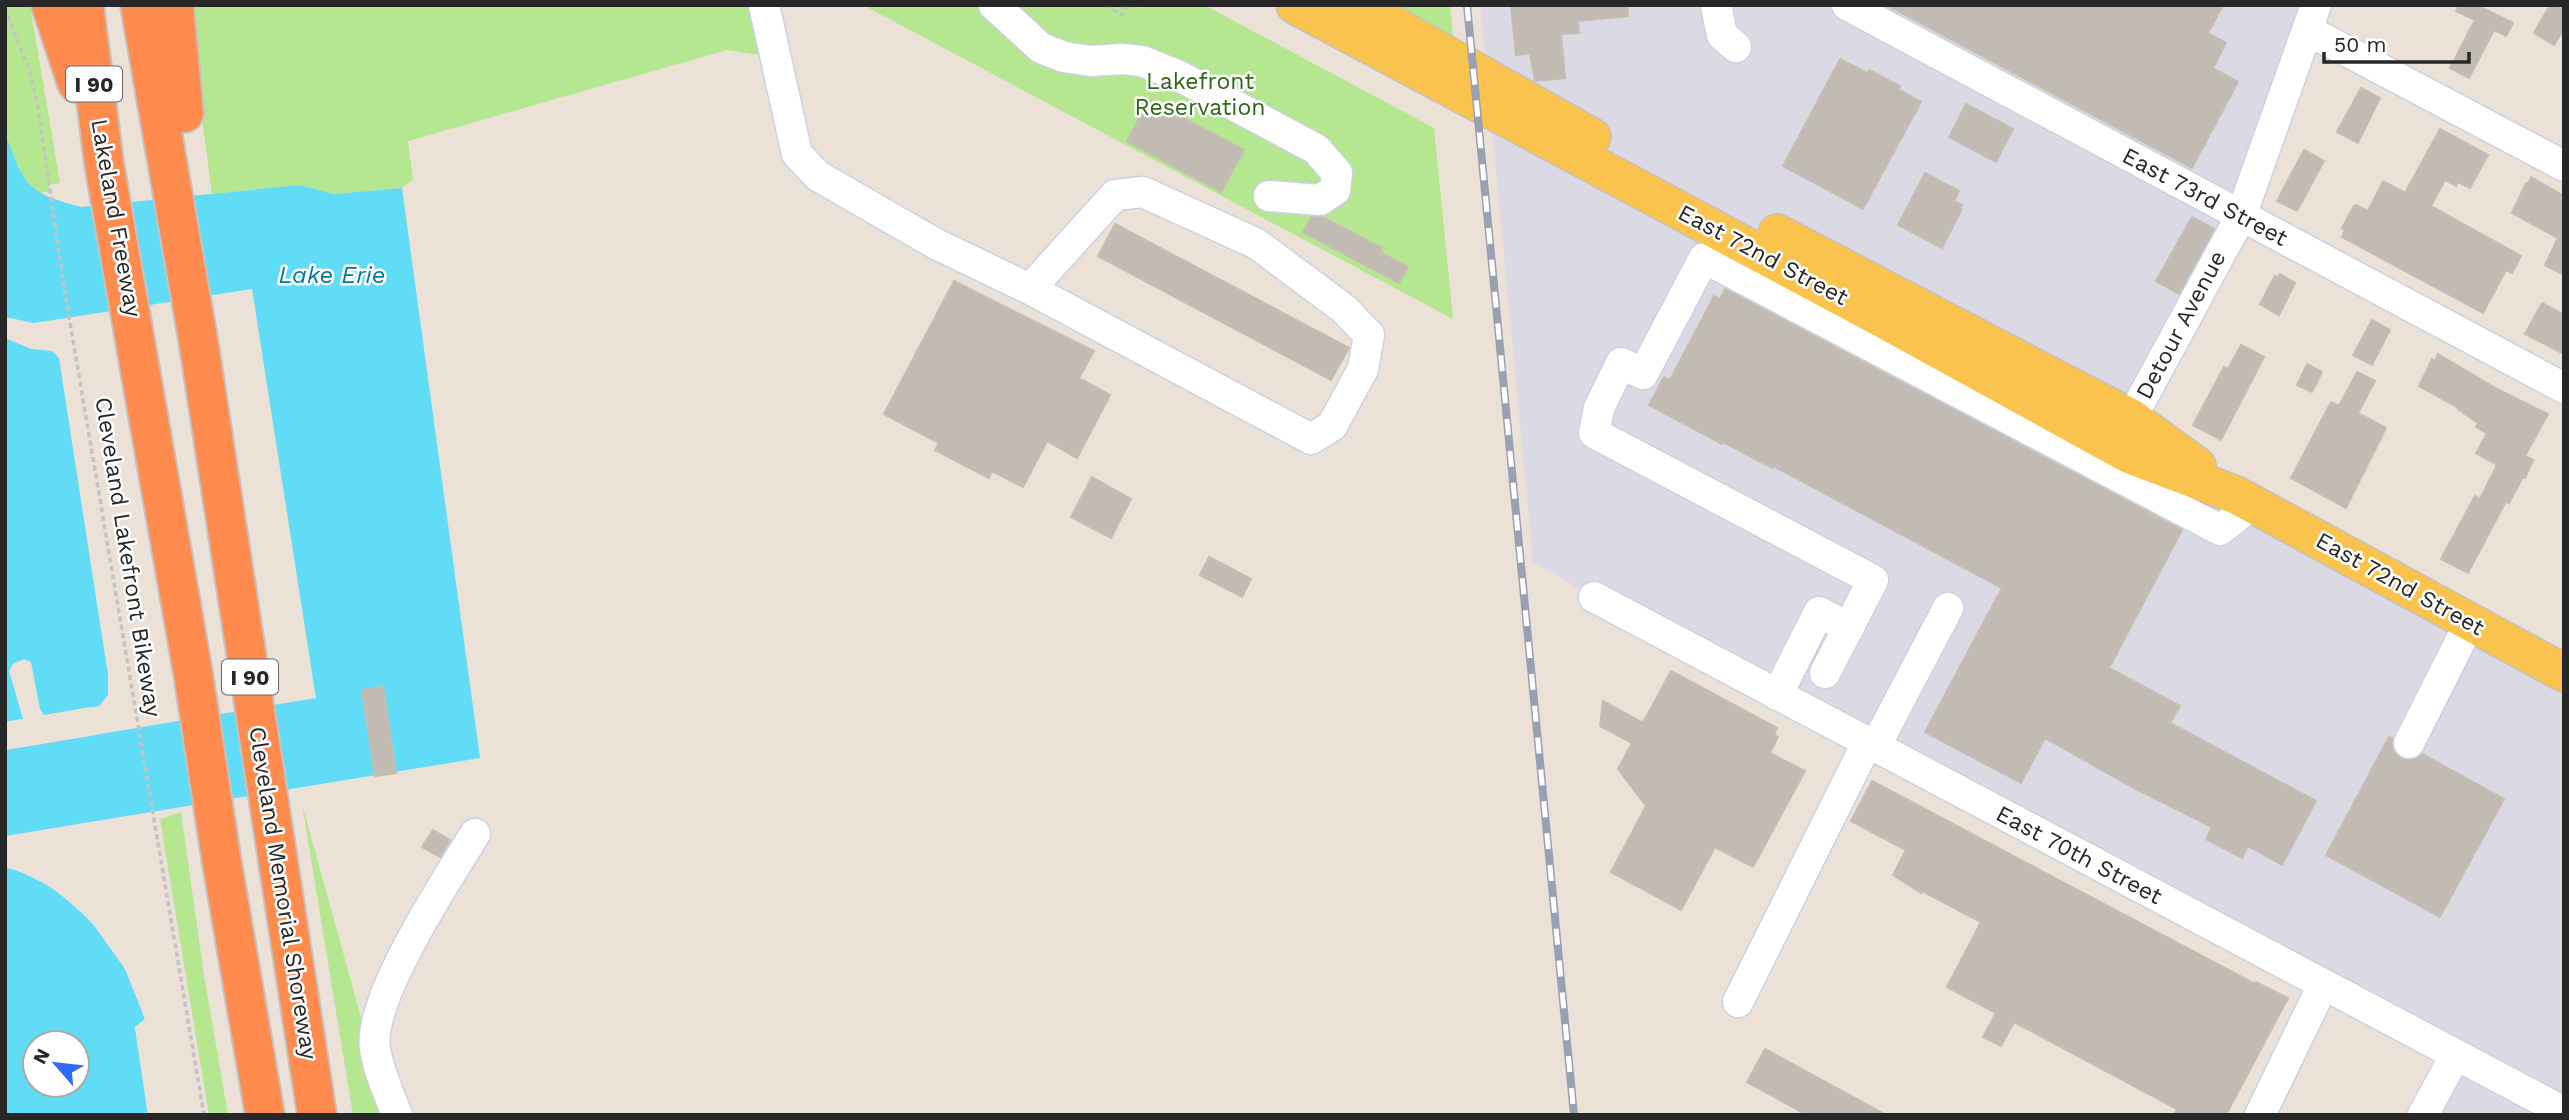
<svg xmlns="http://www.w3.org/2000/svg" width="2569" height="1120" font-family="'Work Sans',sans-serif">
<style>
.industrial{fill:#dbd9e3}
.green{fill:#b4e78f}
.water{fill:#61dcf7;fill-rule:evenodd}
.pier{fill:#ebe1d7}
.building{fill:#c2bbb4;stroke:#c6bdb1;stroke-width:2}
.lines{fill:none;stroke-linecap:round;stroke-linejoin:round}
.minor-casing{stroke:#ccd2e2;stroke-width:33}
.major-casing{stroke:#c3c3c3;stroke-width:40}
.highway-casing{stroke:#c3c3c3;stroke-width:42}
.path{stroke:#c3c3c3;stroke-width:3.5;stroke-dasharray:5 3.5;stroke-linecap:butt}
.minor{stroke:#fff;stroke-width:30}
.major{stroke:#fac34d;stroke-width:37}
.highway{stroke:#ff8c4e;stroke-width:38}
.rail-casing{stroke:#9aa0b3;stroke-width:8}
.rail{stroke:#fff;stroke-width:5;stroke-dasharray:16;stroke-linecap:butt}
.labels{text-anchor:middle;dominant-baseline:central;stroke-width:5;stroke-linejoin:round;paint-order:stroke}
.shield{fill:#fff;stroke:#686868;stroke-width:2}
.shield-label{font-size:21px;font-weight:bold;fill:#272727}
.park-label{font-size:23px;fill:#2c6814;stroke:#fff}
.street-label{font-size:23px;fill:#272727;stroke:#fff}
.water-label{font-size:24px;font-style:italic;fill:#04779f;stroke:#fff}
</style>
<rect width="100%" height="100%" fill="#ebe1d7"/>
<!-- industrial -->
<path class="industrial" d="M 1480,5 L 2316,5 L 2241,216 L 2116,446 L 2564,673 L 2564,1115 L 2423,1115 L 2454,1056 L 1594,597 L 1533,562 Z"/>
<!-- green -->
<path class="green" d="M 5,5 L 30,5 L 60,183 L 49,185 L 50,191 L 31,195 L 5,158 Z
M 187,5 L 749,5 L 761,55 L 727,50 L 408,141 L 413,179 L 402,188 L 334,194 L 300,185 L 212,194 Z
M 863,5 L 1138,5 L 1143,8 L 1145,5 L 1204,5 L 1434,128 L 1453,319 Z
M 1375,5 L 1450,5 L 1454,47 Z
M 302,804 L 388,1115 L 353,1115 Z
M 181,812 L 204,975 L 228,1115 L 209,1115 L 160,819 Z"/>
<!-- water -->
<path class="water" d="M 5,133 C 25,185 25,192 81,207 L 300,185 L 334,194 L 402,188 L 480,758 L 5,836 L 5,750 L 316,698 L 252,289 L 34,323 L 5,317 Z
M 5,338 L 31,349 L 52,351 L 59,358 L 108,675 L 108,695 L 99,706 L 5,722 Z
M 5,867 C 57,881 99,923 125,969 C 133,985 139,1003 145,1019 L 135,1028 L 148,1115 L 5,1115 ZM 35,1043 L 77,1043 L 77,1085 L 35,1085 Z"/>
<!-- pier -->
<path class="pier" d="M 24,659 L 31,662 L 40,709 L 44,715 L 90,707 L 91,711 L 5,725 L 5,722 L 23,719 L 9,671 L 13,664 Z
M 95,731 L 96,735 L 5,750 L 5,746 Z
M 24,868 L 54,885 L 93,918 L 128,968 L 149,1018 L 139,1029 L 152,1115 L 148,1115 L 135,1027 L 145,1019 L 125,969 L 91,921 L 52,887 L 25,872 Z"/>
<!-- building -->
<path class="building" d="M 1511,5 L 1627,5 L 1628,16 L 1578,21 L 1579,33 L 1561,34 L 1565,78 L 1535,81 L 1530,53 L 1516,55 Z
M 1887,5 L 2223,5 L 2208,33 L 2226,43 L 2213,68 L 2238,82 L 2192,168 Z
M 2459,5 L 2477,5 L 2513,23 L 2506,36 L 2494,30 L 2469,78 L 2450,68 L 2475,20 L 2456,11 Z
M 2550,5 L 2564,5 L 2564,29 L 2554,45 L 2534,33 Z
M 1840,59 L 1867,73 L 1869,70 L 1900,86 L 1898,89 L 1921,102 L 1863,209 L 1783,166 Z
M 2361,88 L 2380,98 L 2358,143 L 2337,132 Z
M 1149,100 L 1244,150 L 1221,192 L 1127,141 Z
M 1966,104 L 2013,129 L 1996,162 L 1949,137 Z
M 2440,129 L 2488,155 L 2470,188 L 2458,182 L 2456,186 L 2445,180 L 2431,206 L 2521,256 L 2512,273 L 2506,270 L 2483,313 L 2342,237 L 2345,230 L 2342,228 L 2354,206 L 2356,205 L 2368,211 L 2383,181 L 2405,193 Z
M 2304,150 L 2324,161 L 2297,211 L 2277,201 Z
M 1925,173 L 1959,191 L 1954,201 L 1962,205 L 1960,208 L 1962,209 L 1942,248 L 1898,225 Z
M 2531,177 L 2564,196 L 2564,275 L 2545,265 L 2558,238 L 2512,213 L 2526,183 L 2528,184 Z
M 1312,217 L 1322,217 L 1382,248 L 1380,252 L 1408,267 L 1399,283 L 1303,232 Z
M 2192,217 L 2214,229 L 2179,294 L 2156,281 Z
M 1115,224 L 1349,348 L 1331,380 L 1098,256 Z
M 2280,274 L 2295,283 L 2279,315 L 2260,304 L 2275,276 L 2278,278 Z
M 954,281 L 1094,351 L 1079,378 L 1110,395 L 1077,458 L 1047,441 L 1023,487 L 992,471 L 989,478 L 935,450 L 939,443 L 884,414 Z
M 1725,289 L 2182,530 L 2109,668 L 2180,706 L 2170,723 L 2316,801 L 2282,865 L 2248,846 L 2242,858 L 2206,839 L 2212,827 L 2134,788 L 2045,738 L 2021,783 L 1925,732 L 2002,588 L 1773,466 L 1772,468 L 1723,442 L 1722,444 L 1649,405 L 1664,377 L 1670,380 L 1714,296 L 1720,299 Z
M 2542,303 L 2564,315 L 2564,354 L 2525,334 Z
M 2372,320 L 2390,330 L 2372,365 L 2353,355 Z
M 2241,345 L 2264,357 L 2221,440 L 2193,425 L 2224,367 L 2228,369 Z
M 2438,354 L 2497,389 L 2548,414 L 2525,456 L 2533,460 L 2525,478 L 2523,477 L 2509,503 L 2506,501 L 2468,573 L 2441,559 L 2475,496 L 2480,499 L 2497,465 L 2476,453 L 2487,433 L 2476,427 L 2478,423 L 2458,409 L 2459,408 L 2419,386 L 2432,359 L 2435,361 Z
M 2307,364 L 2322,372 L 2312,392 L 2297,385 Z
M 2357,372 L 2375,381 L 2358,413 L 2386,428 L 2346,508 L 2291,478 L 2331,402 L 2339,406 Z
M 1092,477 L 1131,499 L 1111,538 L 1071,517 Z
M 1209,557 L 1251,579 L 1242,597 L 1200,575 Z
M 1671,671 L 1777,728 L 1774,735 L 1778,737 L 1770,753 L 1805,771 L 1753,867 L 1715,847 L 1681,910 L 1611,872 L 1646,806 L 1618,769 L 1632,743 L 1600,726 L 1603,701 L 1643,723 Z
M 383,687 L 396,773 L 375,776 L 362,690 Z
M 2389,737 L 2393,739 L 2394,752 L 2401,758 L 2411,760 L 2422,754 L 2504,799 L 2440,917 L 2326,855 Z
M 1872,781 L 2255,984 L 2256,982 L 2288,998 L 2226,1115 L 2174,1115 L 2177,1109 L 2014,1022 L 2001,1046 L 1983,1037 L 1996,1013 L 1947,987 L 1981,922 L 1922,891 L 1921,893 L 1893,875 L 1906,850 L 1851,821 Z
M 433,830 L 450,840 L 440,857 L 422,847 Z
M 1765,1049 L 1886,1115 L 1807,1115 L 1747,1082 Z"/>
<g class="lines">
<!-- minor casing -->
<g class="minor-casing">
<path id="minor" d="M 764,5 L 797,154 L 818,176 L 936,244 L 1030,289 L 1311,439 L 1332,426 L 1363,369 L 1369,335 L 1344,309 L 1257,244 L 1143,192 L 1115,195 L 1030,289
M 994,5 L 1041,48 L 1064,57 L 1090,61 L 1122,59 L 1142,61 L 1181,77 L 1316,149 L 1337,173 L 1335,190 L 1320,200 L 1269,196
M 1716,5 L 1722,35 L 1736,47
M 1847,5 L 2564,388
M 2307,30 L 2564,166
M 2121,437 L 2241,216 L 2316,5
M 1594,597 L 2564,1112
M 1825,673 L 1873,580 L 1594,433 L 1599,408 L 1621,363 L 1643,374 L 1704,258 L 2220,530 L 2253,504
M 1777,695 L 1819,612 L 1849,628
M 2409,743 L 2470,622
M 1875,747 L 1948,608
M 1738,1002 L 1867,743
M 397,1115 C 389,1094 378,1070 375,1048 C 368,998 448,878 475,834
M 2260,1115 L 2323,985
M 2423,1115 L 2455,1056"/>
</g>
<!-- major casing -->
<g class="major-casing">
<path id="major" d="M 1295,5 L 1879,317 L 2130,455 L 2236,495 L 2564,673
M 1358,5 L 1592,137
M 1777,233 L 2131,418 L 2197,466"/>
</g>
<!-- highway casing -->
<g class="highway-casing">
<path id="highway" d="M 51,5 L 77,83
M 84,5 L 104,163 L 193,673 L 221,857 L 265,1115
M 140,5 L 198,339 L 317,1115
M 174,5 L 184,113"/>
</g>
<!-- path -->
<path class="path" d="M 1106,5 L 1122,15 L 1128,5
M 5,8 L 29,70 L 37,101 L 64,287 L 204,1115"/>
<!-- minor -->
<use href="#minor" class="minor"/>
<!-- major -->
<use href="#major" class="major"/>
<!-- highway -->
<use href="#highway" class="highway"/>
<!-- rail casing -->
<g class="rail-casing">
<path id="rail" d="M 1467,5 L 1574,1115"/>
</g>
<!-- rail -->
<use href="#rail" class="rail"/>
</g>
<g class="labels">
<!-- shield labels -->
<g class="shield">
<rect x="66" y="66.5" width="56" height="35" rx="5"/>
<rect x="222" y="659.5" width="56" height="35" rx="5"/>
</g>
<g class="shield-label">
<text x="94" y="84">I 90</text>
<text x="250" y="677">I 90</text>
</g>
<!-- park labels -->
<g class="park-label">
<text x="1200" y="81">Lakefront<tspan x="1200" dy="26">Reservation</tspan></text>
</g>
<!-- street labels -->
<g class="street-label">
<text transform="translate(2205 197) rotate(28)">East 73rd Street</text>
<text transform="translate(116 218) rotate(80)">Lakeland Freeway</text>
<text transform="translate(1763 255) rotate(28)">East 72nd Street</text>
<text transform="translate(2181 325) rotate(-62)">Detour Avenue</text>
<text transform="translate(128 557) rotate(81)">Cleveland Lakefront Bikeway</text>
<text transform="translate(2400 584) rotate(29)">East 72nd Street</text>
<text transform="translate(2079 855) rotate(28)">East 70th Street</text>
<text transform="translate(283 893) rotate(81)">Cleveland Memorial Shoreway</text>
</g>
<!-- water labels -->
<g class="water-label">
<text x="332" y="275">Lake Erie</text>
</g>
</g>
<!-- border -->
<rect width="2569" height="1120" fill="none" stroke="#272727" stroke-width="14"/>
<!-- north arrow -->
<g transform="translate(56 1064) rotate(298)"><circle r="33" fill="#ffffff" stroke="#a9a9a9" stroke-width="2"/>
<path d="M0-5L12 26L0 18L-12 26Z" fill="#3069ff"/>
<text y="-10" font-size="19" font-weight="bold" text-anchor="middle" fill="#272727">N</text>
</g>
<!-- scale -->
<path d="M2324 52v10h145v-10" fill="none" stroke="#272727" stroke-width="3.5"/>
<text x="2334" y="52" font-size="21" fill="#272727" stroke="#ffffff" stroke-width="5" paint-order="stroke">50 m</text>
</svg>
